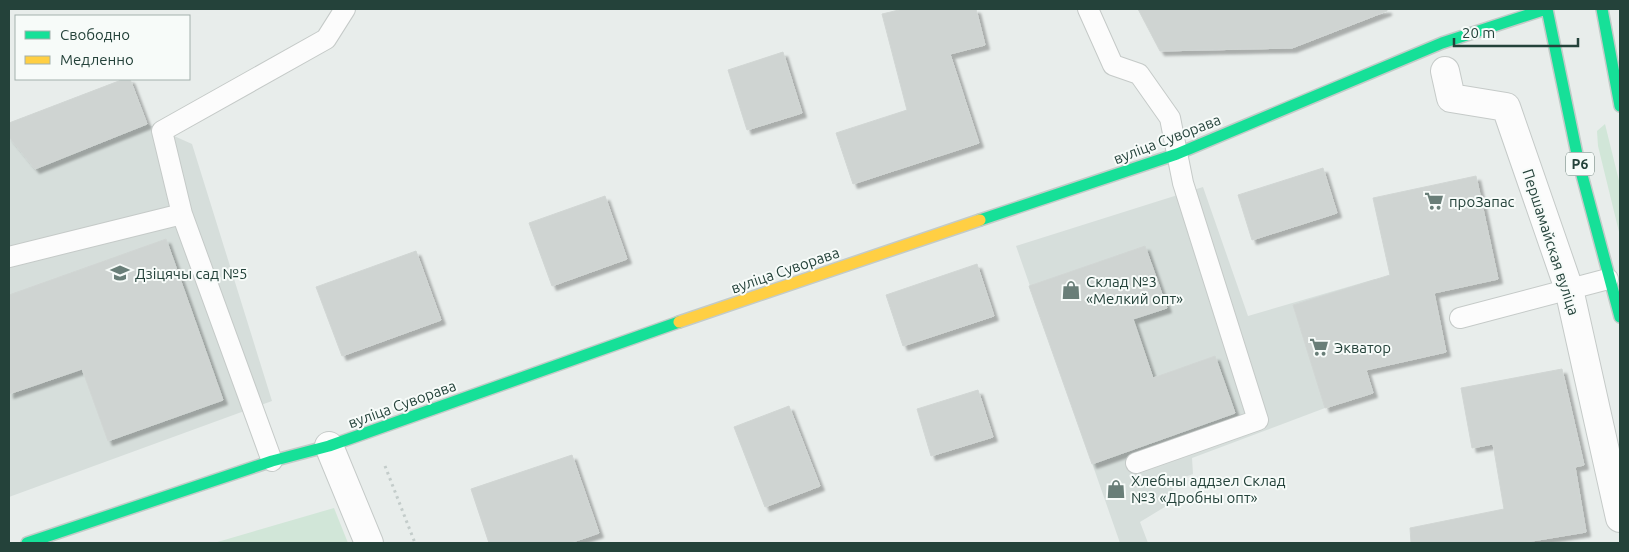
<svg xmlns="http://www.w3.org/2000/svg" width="1629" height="552" font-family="Ubuntu,sans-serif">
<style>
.built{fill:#d6dedb}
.green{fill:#d1e6d8}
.building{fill:#cfd4d2;stroke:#d1d6d4;filter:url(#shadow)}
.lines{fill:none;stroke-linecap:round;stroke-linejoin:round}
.lane-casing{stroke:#c5cac8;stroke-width:22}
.street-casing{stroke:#c5cac8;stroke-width:30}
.fast-casing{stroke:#c3cbc8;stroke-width:14}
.slow-casing{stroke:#c3cbc8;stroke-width:14}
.path{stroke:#c3ccca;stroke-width:3;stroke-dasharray:2.5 4;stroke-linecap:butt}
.lane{stroke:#fcfcfc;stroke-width:20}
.street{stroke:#fcfcfc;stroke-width:28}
.fast{stroke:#16e098;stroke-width:11}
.slow{stroke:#ffcf43;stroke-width:11}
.labels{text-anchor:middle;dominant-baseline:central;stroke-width:4;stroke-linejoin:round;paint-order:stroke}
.shield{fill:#f7fbf9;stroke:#637a73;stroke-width:1}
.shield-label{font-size:14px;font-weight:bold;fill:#24423a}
.street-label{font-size:15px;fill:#24423a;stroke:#f7fbf9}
.poi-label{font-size:15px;fill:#24423a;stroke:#f7fbf9;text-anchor:start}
</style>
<defs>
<filter id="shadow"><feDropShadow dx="4.5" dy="4.5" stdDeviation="1" flood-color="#0004"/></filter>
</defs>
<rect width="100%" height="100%" fill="#e8edeb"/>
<!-- built -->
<path class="built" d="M 124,79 L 130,79 L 147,124 L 192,144 L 272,401 L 9,497 L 9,123 Z
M 1203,187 L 1248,316 L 1375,279 L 1394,340 L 1360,351 L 1373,393 L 1325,408 L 1192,458 L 1193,474 L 1175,481 L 1168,505 L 1140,522 L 1148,543 L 1120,543 L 1016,246 Z"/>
<!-- green -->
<path class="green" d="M 1605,124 L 1620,185 L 1620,236 L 1598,146 L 1597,131 Z
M 334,508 L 348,543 L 214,543 Z"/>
<!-- building -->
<path class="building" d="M 903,9 L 976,9 L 985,45 L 950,54 L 979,143 L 853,184 L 836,133 L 907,110 L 882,14 Z
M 1138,9 L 1387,9 L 1387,11 L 1292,48 L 1160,51 Z
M 783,52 L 802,113 L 747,130 L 728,70 Z
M 124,79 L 130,79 L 147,124 L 35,169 L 9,137 L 9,123 Z
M 1323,168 L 1337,213 L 1252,240 L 1238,195 Z
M 1476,176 L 1498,279 L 1434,293 L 1446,352 L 1366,370 L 1373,393 L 1325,408 L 1293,305 L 1390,275 L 1373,198 Z
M 605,196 L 627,259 L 552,286 L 529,223 Z
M 166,239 L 223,400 L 108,441 L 82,369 L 9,394 L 9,295 Z
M 1145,246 L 1167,308 L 1133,319 L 1153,378 L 1215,356 L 1235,413 L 1092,464 L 1029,286 Z
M 416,251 L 441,320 L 342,356 L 316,287 Z
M 977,264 L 994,316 L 903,346 L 886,295 Z
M 1562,369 L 1584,465 L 1575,467 L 1586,532 L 1520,543 L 1411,543 L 1410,528 L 1504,509 L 1493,444 L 1472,448 L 1461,388 Z
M 978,390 L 993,437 L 931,456 L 917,409 Z
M 789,406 L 820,486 L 765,507 L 734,427 Z
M 572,455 L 599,533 L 570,543 L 489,543 L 471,489 Z"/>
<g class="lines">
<!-- lane casing -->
<g class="lane-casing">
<path id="lane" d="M 1088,9 L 1113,65 L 1139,74 L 1170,118 L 1183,183 L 1258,420 L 1136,463
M 182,214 L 162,131 L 326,39 L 345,9
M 9,257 L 182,214 L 272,461
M 1460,318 L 1608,279"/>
</g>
<!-- street casing -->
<g class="street-casing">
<path id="street" d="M 1445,71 L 1451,98 L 1506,107 L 1569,289 L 1620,518
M 329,446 L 369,543"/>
</g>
<!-- fast casing -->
<g class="fast-casing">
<path id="fast" d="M 1547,9 L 1579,164 L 1620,317
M 1602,9 L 1620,106
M 980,220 L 1177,154 L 1442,43 L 1546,9
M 27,543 L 272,461 L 329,446 L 679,322"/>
</g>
<!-- slow casing -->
<g class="slow-casing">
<path id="slow" d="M 679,322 L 980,220"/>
</g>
<!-- path -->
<path class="path" d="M 385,466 L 415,543"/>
<!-- lane -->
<use href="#lane" class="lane"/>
<!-- street -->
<use href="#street" class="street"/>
<!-- fast -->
<use href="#fast" class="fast"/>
<!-- slow -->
<use href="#slow" class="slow"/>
</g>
<!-- icons -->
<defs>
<g id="supermarket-bare" transform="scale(1.5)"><path d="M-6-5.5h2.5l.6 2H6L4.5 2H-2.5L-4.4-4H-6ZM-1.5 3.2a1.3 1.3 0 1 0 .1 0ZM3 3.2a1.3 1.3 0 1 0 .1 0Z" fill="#697e78" stroke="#f7fbf9" stroke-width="2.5" paint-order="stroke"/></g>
<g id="school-bare" transform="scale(1.5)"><path d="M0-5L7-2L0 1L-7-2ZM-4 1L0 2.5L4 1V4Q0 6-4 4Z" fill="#697e78" stroke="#f7fbf9" stroke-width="2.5" paint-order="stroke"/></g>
<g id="shop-bare" transform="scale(1.5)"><path d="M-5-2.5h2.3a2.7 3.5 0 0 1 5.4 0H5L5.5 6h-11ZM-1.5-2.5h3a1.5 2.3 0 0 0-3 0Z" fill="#697e78" stroke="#f7fbf9" stroke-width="2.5" paint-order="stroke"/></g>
</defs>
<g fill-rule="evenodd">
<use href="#supermarket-bare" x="1434" y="201"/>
<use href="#school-bare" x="120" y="273"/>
<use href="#shop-bare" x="1071" y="290"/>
<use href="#supermarket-bare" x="1319" y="347"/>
<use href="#shop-bare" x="1116" y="489"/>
</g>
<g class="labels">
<!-- shield labels -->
<rect class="shield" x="1566" y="152.5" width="28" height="23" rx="4"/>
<g class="shield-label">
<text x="1580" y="164">Р6</text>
</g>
<!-- street labels -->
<g class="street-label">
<text transform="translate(1167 139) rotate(-21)">вуліца Суворава</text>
<text transform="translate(1551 242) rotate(72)">Першамайская вуліца</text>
<text transform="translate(785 270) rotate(-19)">вуліца Суворава</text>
<text transform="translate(402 404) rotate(-20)">вуліца Суворава</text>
</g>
<!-- poi labels -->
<g class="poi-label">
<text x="1449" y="201">проЗапас</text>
<text x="135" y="273">Дзіцячы сад №5</text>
<text x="1086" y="281">Склад №3<tspan x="1086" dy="17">«Мелкий опт»</tspan></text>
<text x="1334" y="347">Экватор</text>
<text x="1131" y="480">Хлебны аддзел Склад<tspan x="1131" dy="17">№3 «Дробны опт»</tspan></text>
</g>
</g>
<!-- border -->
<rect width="1629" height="552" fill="none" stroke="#24423a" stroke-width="20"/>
<!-- legend -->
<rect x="15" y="15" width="175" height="65" fill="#f7fbf9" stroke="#a3b1ad"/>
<rect x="25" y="31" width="25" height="8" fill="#16e098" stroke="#a3b1ad"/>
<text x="60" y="40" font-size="15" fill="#24423a">Свободно</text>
<rect x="25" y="56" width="25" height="8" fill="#ffcf43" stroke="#a3b1ad"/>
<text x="60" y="65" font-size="15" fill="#24423a">Медленно</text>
<!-- scale -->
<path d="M1454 38v8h124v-8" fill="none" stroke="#24423a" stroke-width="2.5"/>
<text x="1462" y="38" font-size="15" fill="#24423a" stroke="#f7fbf9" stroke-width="4" paint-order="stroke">20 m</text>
</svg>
